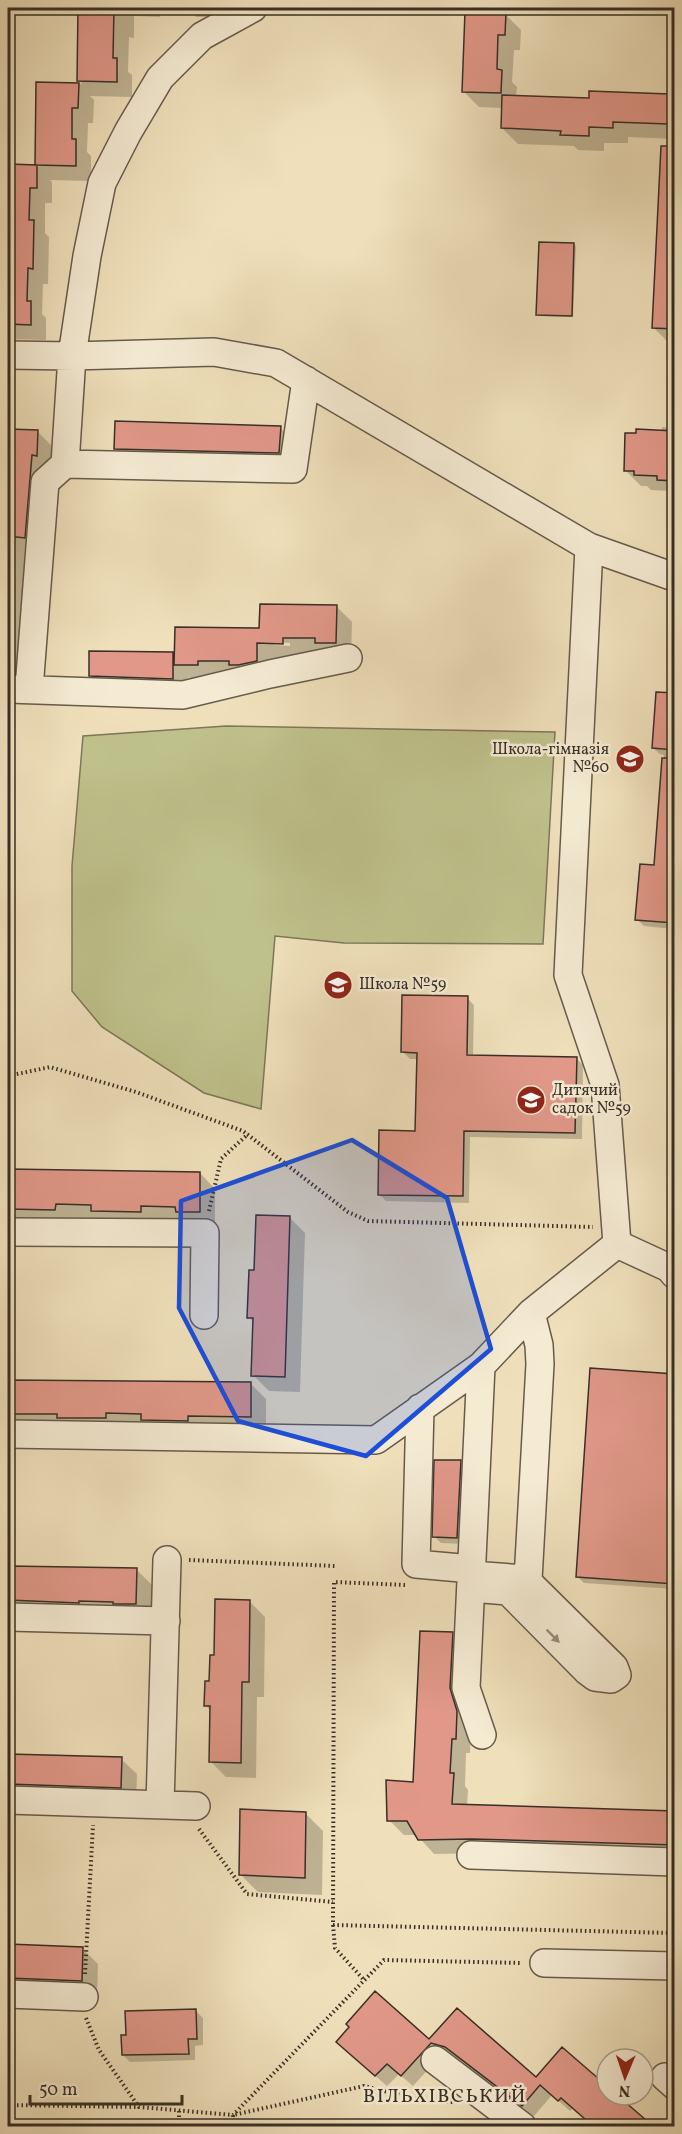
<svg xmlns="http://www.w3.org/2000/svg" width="682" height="2134" font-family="Vollkorn,serif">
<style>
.green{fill:#bfc18c;stroke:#7c7859;stroke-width:1.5}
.shadow{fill:#0003;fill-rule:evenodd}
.building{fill:#e19889;stroke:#382f26;stroke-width:1.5}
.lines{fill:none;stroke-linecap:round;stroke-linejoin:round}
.minor-casing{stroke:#665b4b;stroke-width:30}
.path{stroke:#382f26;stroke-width:4;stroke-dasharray:1.5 3;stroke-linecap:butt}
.minor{stroke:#f5ebd3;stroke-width:27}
.oneway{fill:#968d7c}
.marked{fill:#1d4ed8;fill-opacity:0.2;stroke:#1d4ed8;stroke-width:4.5;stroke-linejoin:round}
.labels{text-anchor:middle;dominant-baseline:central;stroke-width:5;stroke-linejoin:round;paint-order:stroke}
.poi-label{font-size:16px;fill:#382f26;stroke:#f5ebd3;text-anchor:start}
.quarter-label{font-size:20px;letter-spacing:1.5px;fill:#382f26;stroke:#f5ebd3}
</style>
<rect width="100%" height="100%" fill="#efe0bb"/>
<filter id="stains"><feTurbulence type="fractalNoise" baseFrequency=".00333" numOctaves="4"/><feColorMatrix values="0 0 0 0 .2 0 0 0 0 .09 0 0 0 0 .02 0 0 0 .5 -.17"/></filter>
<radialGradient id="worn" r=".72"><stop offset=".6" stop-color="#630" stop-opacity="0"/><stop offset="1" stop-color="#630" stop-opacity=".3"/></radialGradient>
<!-- green -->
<path class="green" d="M 226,726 L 555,732 L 543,944 L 344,943 L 275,936 L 261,1109 L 204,1093 L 102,1027 L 72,991 L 72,866 L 83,736 Z"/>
<!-- shadow -->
<path class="shadow" d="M 79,8 L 221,8 L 221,17 L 196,17 L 191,12 L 161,11 L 160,17 L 134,16 L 134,38 L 129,37 L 128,72 L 132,75 L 132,97 L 90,96 L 94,100 L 93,123 L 88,123 L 87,152 L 91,156 L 91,181 L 50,180 L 52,182 L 52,203 L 45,203 L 45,233 L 49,237 L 48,284 L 43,284 L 42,314 L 46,318 L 46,340 L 10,339 L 8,337 L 8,166 L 39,167 L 37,164 L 38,84 L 82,84 L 78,80 Z
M 505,14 L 521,30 L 520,50 L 514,50 L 512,82 L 517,87 L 516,97 L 591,100 L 669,95 L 674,101 L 674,139 L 628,137 L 628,143 L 604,143 L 604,151 L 578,150 L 574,146 L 518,144 L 502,128 L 503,108 L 479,107 L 463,91 Z
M 674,167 L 674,344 L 669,343 L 654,328 Z
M 574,244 L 576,246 L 573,317 L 539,316 L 537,314 Z
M 662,427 L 674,428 L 674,495 L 670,491 L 651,490 L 647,486 L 641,486 L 625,470 L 662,431 Z
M 280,428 L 296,443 L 295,468 L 131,464 L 115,449 Z
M 8,430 L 38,432 L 53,447 L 27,672 L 8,692 Z
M 336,606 L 352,622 L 351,659 L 326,653 L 298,653 L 298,659 L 272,658 L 272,676 L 192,680 L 188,677 L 188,694 L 106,691 L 90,675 L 173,653 L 176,657 ZM 274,642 L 290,643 L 290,646 L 274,645 Z
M 674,695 L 674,929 L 644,926 L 637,919 L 655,866 L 664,755 L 660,754 L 653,748 Z
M 467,998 L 474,1005 L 473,1057 L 576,1058 L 583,1065 L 582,1139 L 470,1137 L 469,1203 L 386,1201 L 379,1194 L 417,1133 L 418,1059 L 410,1059 L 403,1052 Z
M 8,1170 L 200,1173 L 215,1189 L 215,1228 L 8,1219 Z
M 289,1217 L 305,1233 L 300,1392 L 269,1391 L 253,1375 L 254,1323 L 249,1317 L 255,1271 Z
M 674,1375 L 674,1589 L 584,1583 L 577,1576 Z
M 8,1382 L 250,1383 L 266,1399 L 266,1432 L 8,1421 Z
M 460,1461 L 467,1468 L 464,1544 L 441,1543 L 434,1536 Z
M 8,1567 L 136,1569 L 152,1585 L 151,1620 L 8,1620 Z
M 249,1601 L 265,1617 L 264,1697 L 257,1697 L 256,1778 L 226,1777 L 210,1761 L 211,1711 L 205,1705 L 215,1657 Z
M 452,1634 L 467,1649 L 471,1727 L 470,1753 L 466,1753 L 465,1786 L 468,1790 L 467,1806 L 674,1813 L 674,1859 L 487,1853 L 434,1854 L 417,1835 L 404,1835 L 389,1820 L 414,1783 Z
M 8,1755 L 121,1759 L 137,1774 L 136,1803 L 8,1805 Z
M 305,1813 L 323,1831 L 322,1895 L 258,1892 L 241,1875 Z
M 8,1945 L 83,1949 L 98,1964 L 97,1996 L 25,1993 L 8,1999 Z
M 196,2011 L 203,2018 L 203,2045 L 195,2046 L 195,2060 L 130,2062 L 123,2055 Z
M 430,2041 L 536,2079 L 607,2088 L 607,2095 L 615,2095 L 573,2108 L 570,2111 L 552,2095 L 534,2116 L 457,2058 L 443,2053 L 413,2086 L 399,2074 L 387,2086 L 349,2053 Z"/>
<!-- building -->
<path class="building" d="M 78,8 L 114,8 L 113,58 L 117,58 L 117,82 L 77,81 Z
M 465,11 L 506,13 L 505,35 L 498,35 L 497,69 L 502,70 L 501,93 L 462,92 Z
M 36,82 L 79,83 L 78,108 L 72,108 L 72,139 L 76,139 L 76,166 L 35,165 Z
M 589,91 L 669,94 L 668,124 L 613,122 L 613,128 L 589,127 L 589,136 L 560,135 L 561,131 L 501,128 L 502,95 L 589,98 Z
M 661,146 L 675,146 L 675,329 L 652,328 Z
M 8,164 L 37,165 L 37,188 L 30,188 L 29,220 L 34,220 L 33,269 L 28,268 L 27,301 L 31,301 L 31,325 L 8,324 Z
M 539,242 L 574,243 L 572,316 L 536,315 Z
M 115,421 L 281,426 L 279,453 L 114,449 Z
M 8,429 L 38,430 L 37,456 L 32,455 L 25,538 L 8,536 Z
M 636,429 L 675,431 L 675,481 L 657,480 L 657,476 L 634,475 L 634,471 L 624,471 L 625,433 L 636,433 Z
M 260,604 L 337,605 L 336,643 L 315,643 L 315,638 L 283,638 L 283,644 L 257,643 L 257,661 L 238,665 L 229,665 L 229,661 L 198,661 L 198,665 L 174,665 L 175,627 L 259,628 Z
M 89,651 L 173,652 L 173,679 L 89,676 Z
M 656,692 L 675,693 L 675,750 L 652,748 Z
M 662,758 L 675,758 L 675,923 L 635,920 L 640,864 L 654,865 Z
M 402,995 L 468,996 L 467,1055 L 577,1057 L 575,1133 L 464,1131 L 463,1196 L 378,1195 L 379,1130 L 415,1131 L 417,1053 L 401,1052 Z
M 8,1169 L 200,1172 L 200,1212 L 176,1212 L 175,1207 L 141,1206 L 141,1212 L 91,1211 L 91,1205 L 56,1204 L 55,1210 L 8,1209 Z
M 256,1215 L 290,1216 L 285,1377 L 251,1376 L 253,1318 L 247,1318 L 249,1270 L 254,1270 Z
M 590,1368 L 675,1374 L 675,1584 L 576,1577 Z
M 8,1380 L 251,1382 L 251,1417 L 188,1416 L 188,1421 L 141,1420 L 141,1414 L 106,1413 L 106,1418 L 57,1418 L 57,1414 L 8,1414 Z
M 434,1460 L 461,1460 L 457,1538 L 432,1537 Z
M 8,1566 L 137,1568 L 136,1604 L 113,1604 L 113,1602 L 79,1601 L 79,1603 L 8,1600 Z
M 215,1599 L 250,1600 L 249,1682 L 242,1682 L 241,1763 L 209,1762 L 210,1706 L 204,1706 L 205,1681 L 209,1681 L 210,1655 L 214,1655 Z
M 420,1631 L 453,1632 L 450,1688 L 457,1711 L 456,1739 L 452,1739 L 450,1773 L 454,1773 L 452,1804 L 675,1811 L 675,1845 L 472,1839 L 418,1840 L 407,1821 L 387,1821 L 386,1780 L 413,1782 Z
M 8,1754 L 122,1757 L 121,1788 L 8,1784 Z
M 240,1809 L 306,1812 L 305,1878 L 239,1875 Z
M 8,1944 L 83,1947 L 82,1981 L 8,1978 Z
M 375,1991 L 429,2039 L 457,2008 L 536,2077 L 562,2047 L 607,2086 L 607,2095 L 617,2095 L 654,2127 L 594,2127 L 561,2098 L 558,2101 L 540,2085 L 522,2106 L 445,2047 L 431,2043 L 401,2076 L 387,2064 L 375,2076 L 336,2042 L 349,2027 L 346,2024 Z
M 196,2009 L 197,2039 L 188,2039 L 189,2054 L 122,2055 L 121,2035 L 126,2035 L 125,2011 Z"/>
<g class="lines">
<!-- minor casing -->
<g class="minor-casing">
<path id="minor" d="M 8,355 L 72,356 L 214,352 L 276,363 L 589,547
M 65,464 L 293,469 L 306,380
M 8,689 L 183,695 L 270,674 L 348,658
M 29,689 L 45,482 L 65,464 L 72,356 L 87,256 L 102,183 L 128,132 L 160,78 L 202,36 L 253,8
M 8,1232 L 205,1233 L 204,1315
M 617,1244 L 605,1085 L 568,975 L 589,547 L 674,577
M 420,1408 L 416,1564 L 472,1569
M 8,1434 L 376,1440 L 481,1366
M 471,1588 L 508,1591 L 587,1671 L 595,1677 L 611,1679 L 617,1675 L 614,1667 L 525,1579 L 472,1575
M 527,1598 L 540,1364 L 539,1345 L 531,1313
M 8,1617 L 166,1621
M 482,1735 L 466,1688 L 481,1366 L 531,1313 L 617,1244 L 669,1268 L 674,1274
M 8,1800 L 196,1806
M 160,1805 L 167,1560
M 471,1855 L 674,1862
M 544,1963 L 674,1966
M 8,1994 L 84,1997
M 435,2060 L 522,2126
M 665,2077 L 674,2085"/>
</g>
<!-- path -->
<path class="path" d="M 8,1076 L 50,1067 L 136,1092 L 243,1131 L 348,1212 L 368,1221 L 593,1227
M 209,1211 L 221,1159 L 248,1134
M 189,1560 L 335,1566
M 405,1585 L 334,1582 L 333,1925 L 674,1933
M 199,1829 L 247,1894 L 333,1902
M 333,1925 L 335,1948 L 364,1980
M 85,1974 L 93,1825
M 86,2018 L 99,2050 L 139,2107 L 233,2115 L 384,1960 L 522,1963
M 8,2105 L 138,2107
M 179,2126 L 179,2110
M 232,2126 L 233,2115 L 364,2086 L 428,2102 L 453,2102"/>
<!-- minor -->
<use href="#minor" class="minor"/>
</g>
<!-- one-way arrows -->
<defs><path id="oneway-solid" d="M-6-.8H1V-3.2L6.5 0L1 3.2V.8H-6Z" transform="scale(1.5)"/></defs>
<use class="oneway" href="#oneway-solid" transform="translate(553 1636) rotate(45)"/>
<!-- marked area -->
<path class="marked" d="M 352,1140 L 447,1198 L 491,1349 L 366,1456 L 238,1421 L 179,1308 L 181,1201 Z"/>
<!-- icons -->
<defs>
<g id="school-disc" transform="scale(1.5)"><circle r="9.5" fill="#8f2418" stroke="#f5ebd3"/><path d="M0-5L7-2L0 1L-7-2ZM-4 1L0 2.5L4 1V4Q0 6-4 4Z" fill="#fff"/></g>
</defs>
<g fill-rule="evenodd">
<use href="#school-disc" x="630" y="759"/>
<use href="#school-disc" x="338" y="985"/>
<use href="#school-disc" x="531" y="1100"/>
</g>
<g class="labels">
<!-- poi labels -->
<g class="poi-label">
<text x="609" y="750" text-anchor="end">Школа-гімназія<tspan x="609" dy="18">№60</tspan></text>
<text x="359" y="985">Школа №59</text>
<text x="552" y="1091">Дитячий<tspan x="552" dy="18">садок №59</tspan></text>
</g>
<!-- quarter labels -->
<g class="quarter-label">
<text x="445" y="2097">ВІЛЬХІВСЬКИЙ</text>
</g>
</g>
<!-- margin -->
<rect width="682" height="2134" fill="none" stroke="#efe0bb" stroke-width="30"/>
<rect x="9" y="9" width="664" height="2116" fill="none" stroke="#382f26" stroke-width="3"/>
<rect x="15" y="15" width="652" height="2104" fill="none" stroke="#382f26" stroke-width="1.5"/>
<!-- north arrow -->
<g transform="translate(625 2077) rotate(182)"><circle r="28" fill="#f5ebd3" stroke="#a9a08e" stroke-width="1.5"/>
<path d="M0-4.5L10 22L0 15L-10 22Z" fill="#8f2418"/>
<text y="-9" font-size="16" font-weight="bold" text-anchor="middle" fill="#382f26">N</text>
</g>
<!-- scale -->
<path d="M30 2095v9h152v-9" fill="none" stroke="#382f26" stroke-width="3"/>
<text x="39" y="2095" font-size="18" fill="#382f26" stroke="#f5ebd3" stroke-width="4.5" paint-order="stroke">50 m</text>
<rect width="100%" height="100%" filter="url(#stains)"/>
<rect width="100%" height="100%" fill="url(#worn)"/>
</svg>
